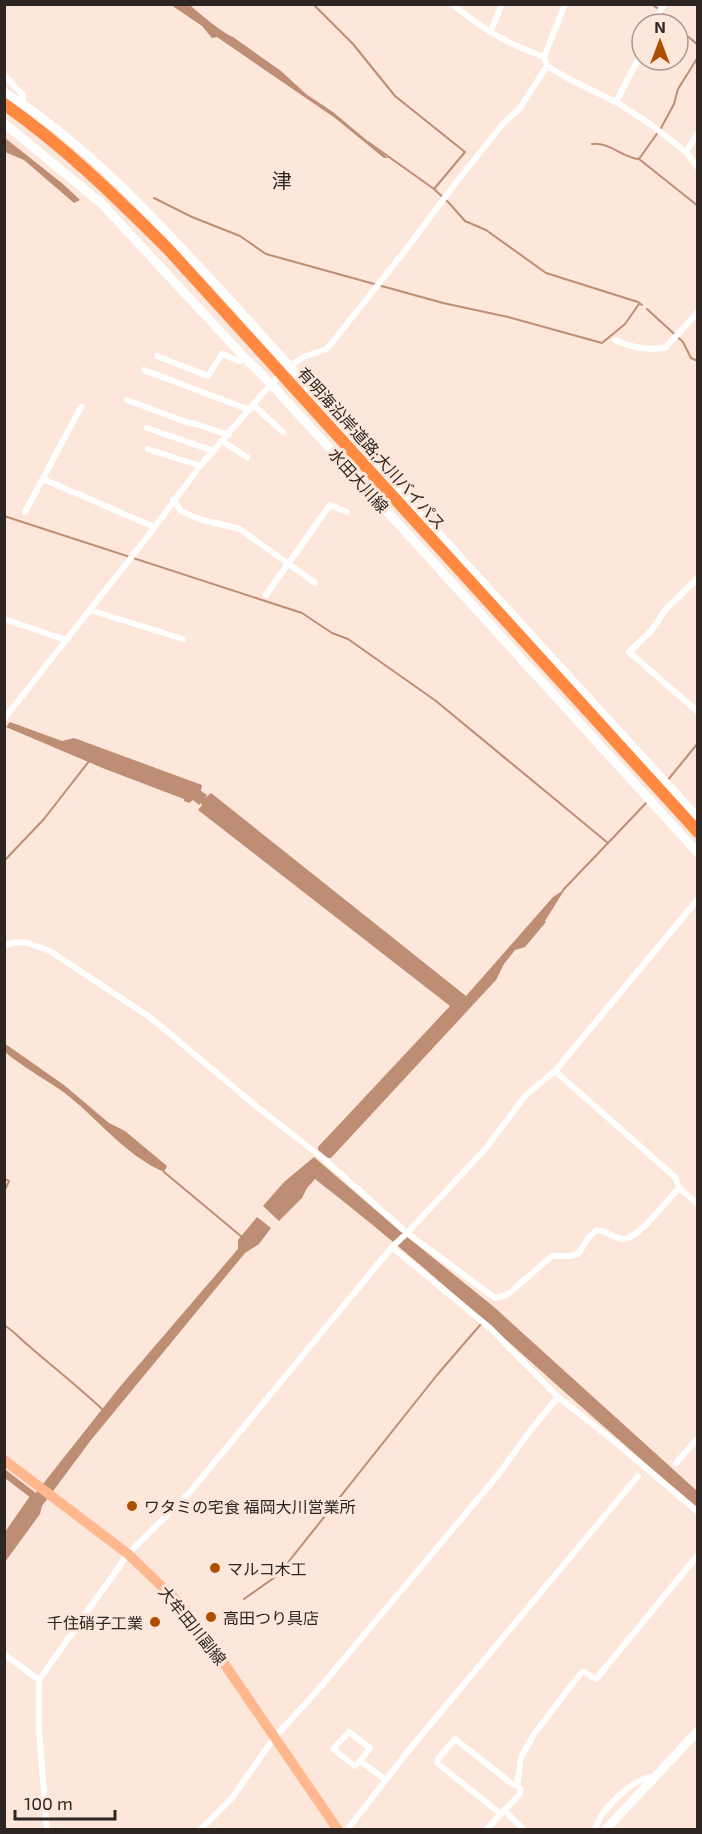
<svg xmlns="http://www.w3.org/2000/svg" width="702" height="1834" font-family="'Exo 2','Noto Sans JP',sans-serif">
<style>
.water{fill:#be8e74}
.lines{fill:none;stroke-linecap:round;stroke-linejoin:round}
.stream{stroke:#be8e74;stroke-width:2}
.canal{stroke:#be8e74;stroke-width:7}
.minor{stroke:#fff;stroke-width:6}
.secondary{stroke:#fff;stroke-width:9}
.primary{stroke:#ffb88d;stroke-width:10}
.motorway{stroke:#ff8941;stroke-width:12}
.poi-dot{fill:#ae4f00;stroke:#fde6da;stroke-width:2}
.labels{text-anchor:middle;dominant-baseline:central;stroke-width:6;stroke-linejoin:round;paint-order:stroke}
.street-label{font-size:16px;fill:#2d2521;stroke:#fde6da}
.poi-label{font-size:16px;fill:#2d2521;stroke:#fde6da;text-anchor:start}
.quarter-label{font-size:20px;fill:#2d2521;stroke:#fde6da}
</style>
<rect width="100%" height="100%" fill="#fde6da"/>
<!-- water -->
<path class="water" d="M 190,5 C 196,11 224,34 233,37 L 281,71 L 306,94 L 333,112 L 388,158 L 384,158 L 335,118 L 217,37 L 212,38 L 202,26 L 171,5 Z
M 5,138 L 63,184 L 80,200 L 74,203 L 24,160 L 5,152 Z
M 10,722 L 62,741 L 74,738 L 202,785 L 201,791 L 207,795 L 205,798 L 211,793 L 466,996 L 553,897 L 565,889 L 545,921 L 546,922 L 525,947 L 515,950 L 504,964 L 496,980 L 331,1158 L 328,1158 L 318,1150 L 318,1147 L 450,1006 L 198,810 L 202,805 L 201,803 L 199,805 L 193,800 L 189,803 L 184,801 L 184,799 L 105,769 L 6,727 Z
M 4,1043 L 64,1085 L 109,1123 L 125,1131 L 167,1166 L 164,1172 C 123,1154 97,1117 62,1091 C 43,1078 23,1067 5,1052 Z
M 314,1157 L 400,1231 L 494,1307 L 697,1491 L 697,1507 C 568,1399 448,1282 315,1179 L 307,1188 L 302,1198 L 279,1221 L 263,1206 L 284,1182 Z
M 257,1217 L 271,1228 L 259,1244 L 245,1253 L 91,1440 L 42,1506 L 40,1514 L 5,1562 L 5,1532 L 30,1496 L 35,1494 L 118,1389 L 238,1249 L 238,1240 Z"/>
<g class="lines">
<!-- stream -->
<path class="stream" d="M 313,4 L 353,44 L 395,96 L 465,152 L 434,189
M 651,4 L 657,8
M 663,14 L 674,24
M 678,28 L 698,45
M 368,142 L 434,189 L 449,203 L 465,221 L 486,230 L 546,273 L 638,302 L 642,305
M 592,144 C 608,141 623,158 639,159 L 661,128 L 674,104 L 678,89 L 698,57
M 639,159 L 698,206
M 154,198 L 192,217 L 240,236 L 266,254 L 443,303 L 508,317 L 602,343 L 625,324 L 639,304
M 647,309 L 683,342 L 691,358 L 698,361
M 4,516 L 302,613 L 332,633 L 348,639 L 436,701 L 608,843 L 563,890
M 667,781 L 698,743
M 608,843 L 647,802
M 4,861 L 44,819 L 90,760
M 164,1172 L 242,1237
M 4,1178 L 9,1181 L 4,1192
M 4,1325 C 14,1331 20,1339 29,1346 C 54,1368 80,1388 104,1411
M 244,1599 L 278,1575 L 437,1375 L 487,1317"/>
<!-- canal -->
<path class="canal" d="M 4,1473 L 38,1499"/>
<!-- minor -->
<path class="minor" d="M 452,4 C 483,29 507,44 544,57 L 547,66 L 569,79 L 616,102 L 650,124 L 686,152 L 698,168
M 654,24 L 664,4
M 490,32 L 502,4
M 544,57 L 565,4
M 4,75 L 23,95 L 22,103
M 616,102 L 642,52
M 686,152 L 698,133
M 615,340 C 632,348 646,350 665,348 L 698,312
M 157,356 L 208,376 L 222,354 L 239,361 L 245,358
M 144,370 L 250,410
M 127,400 L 186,422 L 196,424 L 229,435
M 254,406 L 283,432
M 147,428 L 214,451
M 222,441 L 247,457
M 148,449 L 200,466
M 43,479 L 154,527
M 173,500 L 181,511 L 199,519 L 240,529 L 315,583
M 25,512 L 81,407
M 698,578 L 666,609 L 652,630 L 629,652 L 698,712
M 266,595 L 330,505 L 347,512
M 90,610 L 183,639
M 4,619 L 66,640
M 4,719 L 148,536 L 200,466 L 271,384 L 290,366 L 303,357 L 327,349 L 411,243 L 451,189 L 502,125 L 520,108 L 547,66
M 4,945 L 17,942 L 28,943 L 50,951 L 151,1018 L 261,1110 L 324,1159 L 407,1233 L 495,1298 L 507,1295 L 552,1256 L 570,1256 L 578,1254 L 589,1237 L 597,1230 C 606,1230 614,1239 624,1239 C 639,1238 668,1199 679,1188
M 555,1071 L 676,1178 L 679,1188 L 698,1204
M 392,1247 L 490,1328 L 558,1397 L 615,1442 L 698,1512
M 676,1463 L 698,1438
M 4,1654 L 39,1680
M 360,1761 L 370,1748 L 349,1732 L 333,1749 L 355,1766 L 360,1761 L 386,1780
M 504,1810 L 524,1830
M 501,1814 L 437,1763 L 438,1759 L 455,1739 L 512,1784 L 517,1785
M 47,1830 L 39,1730 L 39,1680 L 128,1554 L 190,1492 L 392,1247 L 407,1233 L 487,1147 L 526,1095 L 555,1071 L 698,899
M 200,1830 L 232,1798 L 274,1738 L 317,1691 L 498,1475 L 530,1431 L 558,1397
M 347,1830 L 409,1750 L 638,1476
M 486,1830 L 520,1794 L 520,1789 L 517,1785 L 521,1757 L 534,1734 L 581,1673 L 584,1672 L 596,1679 L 698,1555
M 595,1830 C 600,1810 633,1778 653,1777"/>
<!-- secondary -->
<path class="secondary" d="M 4,92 C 74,136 133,196 189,256 C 243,314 296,373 348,432 C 463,563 581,690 698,818
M 4,123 L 101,203 L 245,358 L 271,384 L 698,853
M 605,1830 L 698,1731"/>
<!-- primary -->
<path class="primary" d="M 4,1460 L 128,1554 L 181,1605 L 208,1640 L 338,1830"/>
<!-- motorway -->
<path class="motorway" d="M 4,104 C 64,146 116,197 168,249 L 698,832"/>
</g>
<!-- markers -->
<g class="poi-dot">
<circle cx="132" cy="1506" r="6"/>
<circle cx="215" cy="1568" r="6"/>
<circle cx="211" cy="1617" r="6"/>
<circle cx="155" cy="1622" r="6"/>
</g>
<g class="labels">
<!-- street labels -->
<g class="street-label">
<text transform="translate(372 448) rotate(48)">有明海沿岸道路;大川バイパス</text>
<text transform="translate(359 480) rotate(48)">水田大川線</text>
<text transform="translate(193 1625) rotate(51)">大牟田川副線</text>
</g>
<!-- poi labels -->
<g class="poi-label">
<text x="144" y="1506">ワタミの宅食 福岡大川営業所</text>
<text x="227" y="1568">マルコ木工</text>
<text x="223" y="1617">高田つり具店</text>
<text x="143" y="1622" text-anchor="end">千住硝子工業</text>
</g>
<!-- quarter labels -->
<g class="quarter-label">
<text x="282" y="180">津</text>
</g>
</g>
<!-- border -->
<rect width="702" height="1834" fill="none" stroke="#2d2521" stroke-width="12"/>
<!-- north arrow -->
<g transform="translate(660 42)"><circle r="28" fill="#fde6da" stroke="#aa9990" stroke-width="1.5"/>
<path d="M0-4.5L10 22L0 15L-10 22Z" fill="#ae4f00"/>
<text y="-9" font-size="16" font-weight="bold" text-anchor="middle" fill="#2d2521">N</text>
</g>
<!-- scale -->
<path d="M15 1810v9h100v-9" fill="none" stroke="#2d2521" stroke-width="3"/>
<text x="24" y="1810" font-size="18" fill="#2d2521" stroke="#fde6da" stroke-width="4.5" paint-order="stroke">100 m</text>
</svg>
